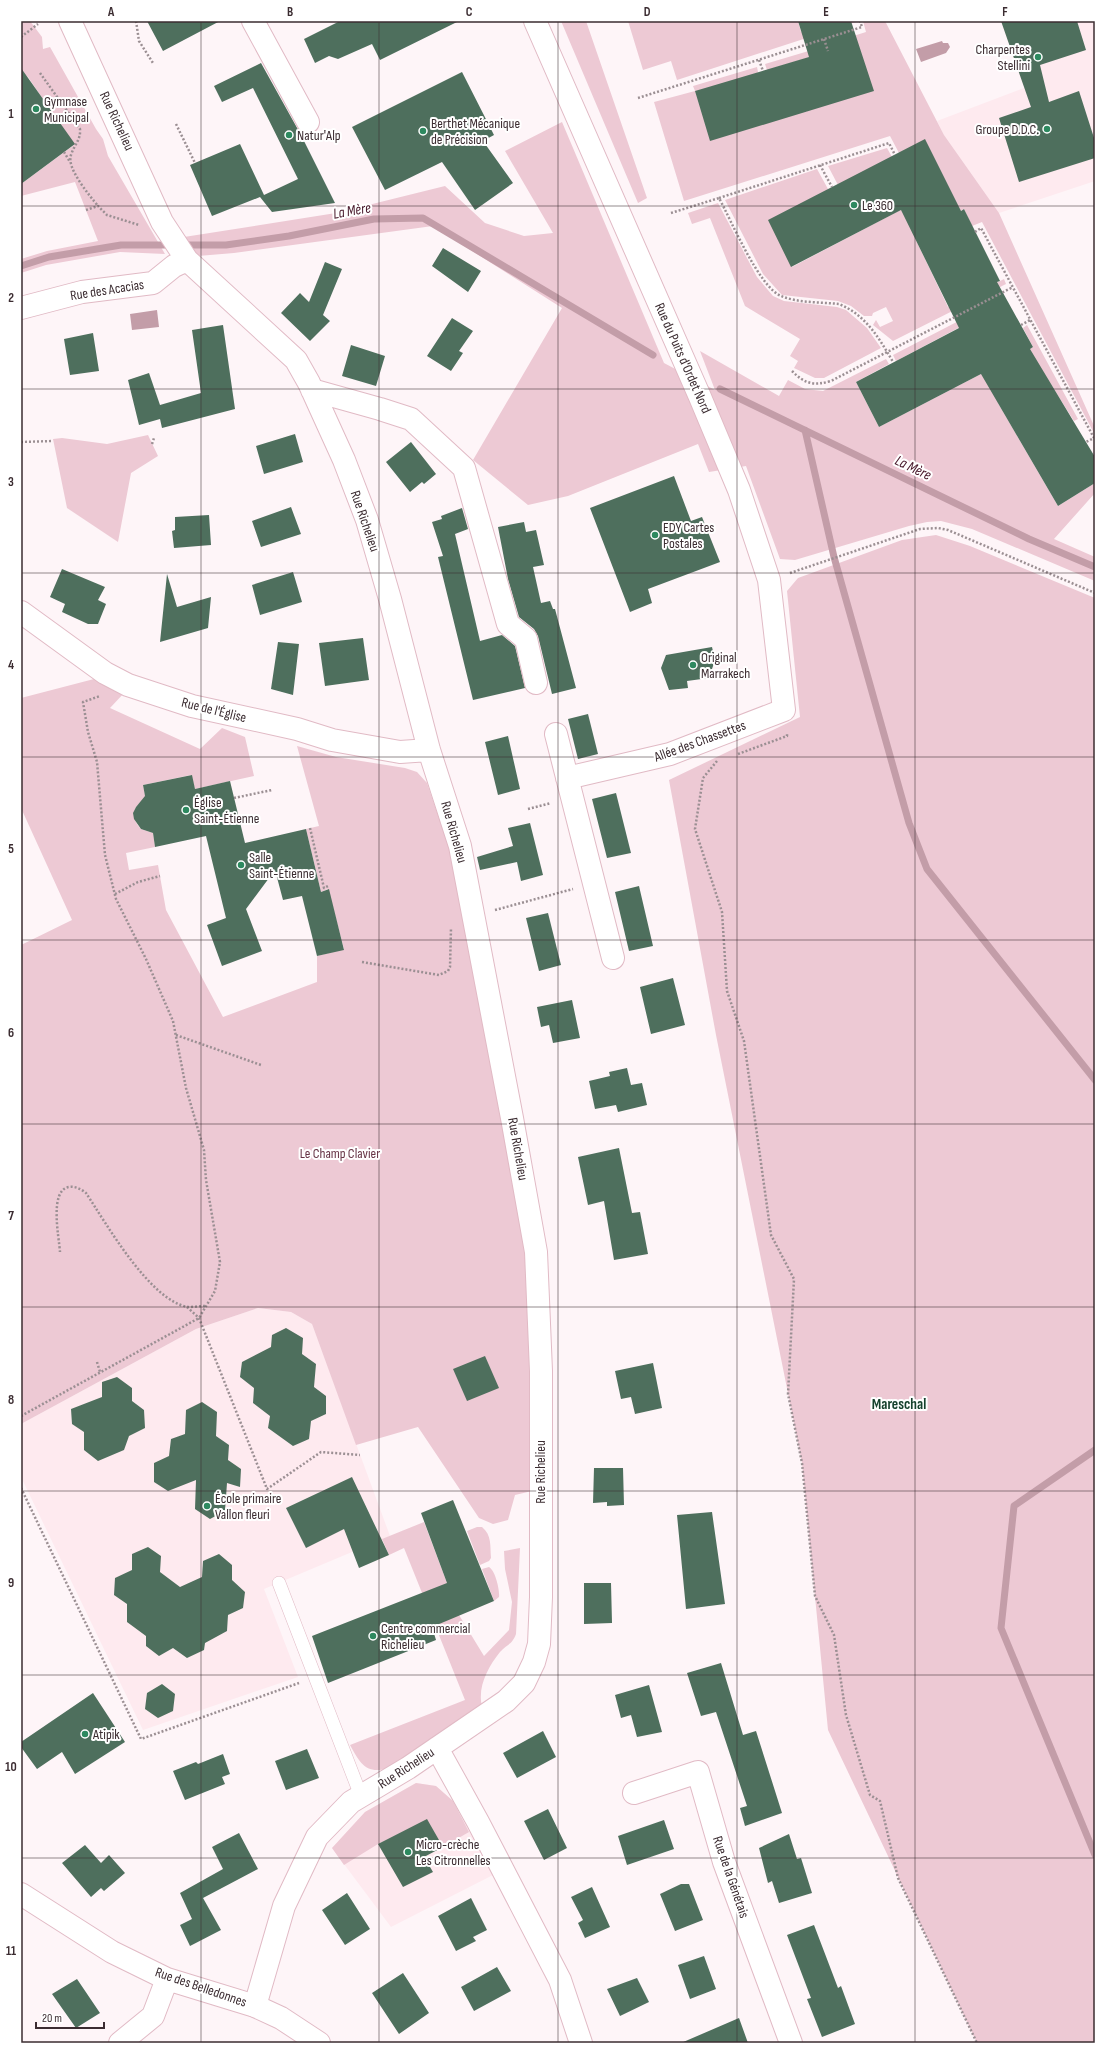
<svg xmlns="http://www.w3.org/2000/svg" width="1116" height="2064" font-family="'Sofia Sans Condensed',sans-serif">
<style>
.built{fill:#feeaef}
.green{fill:#edc9d4}
.water{fill:#c39da8}
.lines{fill:none;stroke-linecap:round;stroke-linejoin:round}
.stream{stroke:#c39da8;stroke-width:7}
.building{fill:#4e6f5d}
.service-casing{stroke:#e1bac5;stroke-width:14}
.minor-casing{stroke:#e1bac5;stroke-width:24}
.secondary-casing{stroke:#e1bac5;stroke-width:24}
.path{stroke:#9b8f93;stroke-width:2.5;stroke-dasharray:2 2;stroke-linecap:butt}
.service{stroke:#fff;stroke-width:13}
.minor{stroke:#fff;stroke-width:22}
.secondary{stroke:#fff;stroke-width:22}
.grid{fill:none;stroke:#3b2c31;stroke-width:1;stroke-opacity:0.55}
.poi-dot{fill:#2d895f;stroke:#fff;stroke-width:1.5}
.labels{text-anchor:middle;dominant-baseline:central;stroke-width:4;stroke-linejoin:round;paint-order:stroke}
.poi-label{font-size:14px;fill:#3b2c31;stroke:#fff;text-anchor:start}
.street-label{font-size:14px;fill:#3b2c31;stroke:#fff}
.park-label{font-size:14px;fill:#663345;stroke:#fff}
.water-label{font-size:15px;font-style:italic;fill:#461629;stroke:#fff}
.neighbourhood-label{font-size:15px;font-weight:bold;fill:#16412d;stroke:#fff}
.neatline{fill:none;stroke:#3b2c31;stroke-width:1.5}
.grid-label{font-size:13px;text-anchor:middle;font-weight:bold;fill:#3b2c31}
</style>
<rect width="100%" height="100%" fill="#fef5f8"/>
<!-- built -->
<path class="built" d="M 1001,21 L 1095,21 L 1095,181 L 999,213 L 944,135 L 937,121 L 1024,88 Z
M 258,1308 L 291,1312 L 312,1324 L 390,1536 L 264,1589 L 298,1677 L 143,1730 L 21,1477 L 21,1424 L 196,1329 Z
M 416,1783 L 436,1786 L 453,1801 L 493,1875 L 391,1927 L 332,1848 L 365,1812 Z"/>
<!-- green -->
<path class="green" d="M 21,21 L 30,21 L 42,37 L 43,49 L 50,47 L 96,129 L 103,139 L 108,156 L 165,254 L 120,252 L 46,265 L 21,273 L 21,259 L 47,251 L 98,241 L 75,182 L 21,196 L 21,184 L 74,145 L 28,77 L 21,72 Z
M 561,21 L 586,21 L 647,198 L 638,203 Z
M 628,21 L 798,21 L 801,32 L 841,21 L 856,21 L 856,22 L 677,80 L 671,61 L 643,70 Z
M 863,21 L 885,21 L 944,135 L 999,213 L 1095,428 L 1095,435 L 982,222 L 972,226 L 964,209 L 914,236 L 948,307 L 1004,279 L 1006,284 L 893,341 L 873,325 L 876,320 L 880,327 L 893,321 L 886,307 L 873,313 L 872,316 L 864,316 L 851,306 L 838,301 L 782,295 L 763,274 L 725,200 L 817,169 L 828,189 L 792,267 L 948,185 L 899,153 L 890,136 L 684,201 L 654,102 L 695,91 L 693,86 L 757,67 L 758,72 L 710,140 L 831,43 L 866,32 Z
M 822,47 L 824,53 L 767,70 L 765,64 Z
M 562,122 L 664,363 L 715,390 L 700,351 L 779,396 L 788,380 L 805,389 L 823,391 L 886,359 L 889,364 L 856,382 L 879,427 L 1033,347 L 1023,328 L 1027,325 L 1078,419 L 1074,421 L 1045,375 L 998,403 L 1058,506 L 1095,483 L 1095,493 L 1054,539 L 1095,557 L 1095,581 L 972,529 L 941,521 L 927,522 L 909,526 L 795,560 L 780,559 L 746,466 L 709,472 L 698,444 L 568,496 L 528,505 L 473,460 L 562,308 L 433,226 L 234,253 L 198,256 L 184,237 L 336,213 L 445,186 L 485,223 L 524,236 L 553,233 L 505,151 Z
M 887,148 L 892,157 L 838,185 L 828,166 Z
M 718,203 L 757,277 L 773,296 L 784,301 L 837,307 L 846,310 L 867,328 L 881,348 L 824,378 L 815,378 L 794,368 L 798,361 L 790,356 L 800,339 L 745,306 L 710,218 L 692,224 L 688,213 Z
M 974,313 L 977,318 L 896,361 L 893,355 Z
M 148,435 L 158,456 L 131,473 L 118,542 L 67,508 L 53,439 L 62,438 L 107,444 Z
M 936,535 L 970,546 L 1095,598 L 1095,2043 L 977,2043 L 828,1730 L 802,1463 L 716,1035 L 669,780 L 800,717 L 787,591 L 798,578 L 902,540 Z
M 94,679 L 125,692 L 110,708 L 200,749 L 222,728 L 245,737 L 254,776 L 195,789 L 191,775 L 143,785 L 146,800 C 131,805 131,819 141,829 L 153,833 L 155,847 L 126,853 L 129,870 L 158,865 L 166,910 L 223,1017 L 317,982 L 317,956 L 344,949 L 328,889 L 321,892 L 306,829 L 319,826 L 297,746 L 336,757 L 405,768 L 417,772 L 427,783 L 449,848 L 469,939 L 523,1231 L 531,1339 L 532,1491 L 515,1495 L 508,1520 L 493,1524 L 479,1518 L 418,1427 L 356,1445 L 312,1324 L 291,1312 L 258,1308 L 196,1329 L 21,1424 L 21,945 L 72,920 L 21,808 L 21,698 Z
M 424,1522 L 459,1615 L 484,1656 L 509,1630 L 512,1602 L 505,1569 L 504,1551 L 520,1548 L 516,1634 C 512,1645 507,1644 500,1652 C 487,1668 476,1690 483,1710 L 389,1768 C 366,1775 360,1763 350,1745 L 465,1700 L 404,1548 L 389,1555 L 382,1539 Z
M 477,1527 L 482,1527 C 492,1535 490,1546 491,1558 L 489,1561 L 480,1565 L 467,1531 Z
M 489,1567 C 495,1570 500,1590 499,1597 L 494,1601 L 482,1569 Z
M 416,1783 L 436,1786 L 453,1801 L 469,1832 L 443,1847 L 427,1820 L 378,1844 L 344,1865 L 332,1848 L 365,1812 Z"/>
<!-- water -->
<path class="water" d="M 942,41 L 943,43 L 948,43 L 950,47 L 946,53 L 921,62 L 916,49 Z
M 157,310 L 159,327 L 132,330 L 130,314 Z"/>
<g class="lines">
<!-- stream -->
<path class="stream" d="M 21,266 L 49,257 L 121,245 L 226,245 L 289,236 L 374,219 L 423,218 L 653,355
M 720,389 L 1029,539 L 1095,567
M 805,430 L 834,557 L 909,823 L 927,869 L 1095,1080
M 1095,1450 L 1014,1506 L 1001,1628 L 1095,1855"/>
</g>
<!-- building -->
<path class="building" d="M 147,21 L 220,21 L 163,51 Z
M 340,21 L 459,21 L 380,60 L 372,44 L 338,59 L 329,56 L 315,63 L 304,39 Z
M 798,21 L 851,21 L 874,91 L 710,141 L 695,91 L 809,57 Z
M 1001,21 L 1077,21 L 1086,50 L 1040,65 L 1049,102 L 1079,91 L 1095,141 L 1095,158 L 1019,182 L 999,118 L 1031,107 Z
M 261,63 L 301,135 L 335,203 L 272,212 L 260,197 L 212,216 L 190,165 L 240,144 L 264,195 L 298,179 L 253,88 L 222,102 L 214,86 Z
M 21,68 L 75,144 L 21,184 Z
M 462,72 L 494,135 L 483,141 L 513,183 L 475,210 L 442,162 L 385,190 L 352,127 Z
M 925,139 L 961,211 L 964,209 L 1000,281 L 997,282 L 1033,347 L 1030,349 L 1095,457 L 1095,483 L 1058,506 L 981,374 L 879,427 L 856,382 L 959,328 L 901,210 L 791,267 L 768,220 Z
M 443,248 L 481,271 L 468,292 L 432,266 Z
M 325,262 L 342,269 L 323,315 L 330,321 L 310,341 L 281,313 L 300,293 L 309,302 Z
M 452,318 L 473,331 L 459,351 L 463,353 L 451,371 L 427,356 Z
M 223,325 L 235,409 L 162,428 L 160,419 L 139,425 L 128,380 L 149,373 L 160,405 L 201,393 L 192,330 Z
M 93,333 L 99,371 L 70,375 L 64,339 Z
M 351,345 L 385,356 L 376,386 L 342,376 Z
M 295,434 L 303,462 L 264,474 L 256,446 Z
M 411,442 L 436,474 L 424,484 L 422,482 L 410,492 L 386,462 Z
M 674,476 L 691,521 L 702,517 L 720,562 L 648,589 L 652,603 L 630,612 L 590,508 Z
M 291,507 L 301,534 L 261,547 L 252,521 Z
M 462,508 L 468,529 L 455,534 L 480,641 L 502,635 L 515,646 L 525,688 L 473,700 L 438,557 L 443,556 L 432,522 L 442,519 L 441,516 Z
M 209,515 L 211,545 L 174,548 L 172,531 L 175,530 L 175,517 Z
M 524,522 L 526,532 L 536,530 L 544,565 L 533,567 L 541,603 L 550,601 L 553,609 L 555,609 L 576,688 L 552,694 L 538,636 L 534,629 L 519,617 L 508,579 L 498,527 Z
M 62,569 L 105,587 L 98,600 L 106,604 L 98,624 L 88,624 L 62,612 L 65,604 L 50,597 Z
M 293,572 L 302,602 L 260,615 L 252,585 Z
M 167,574 L 177,607 L 211,597 L 208,628 L 160,642 Z
M 363,638 L 369,680 L 325,686 L 319,643 Z
M 278,642 L 299,644 L 293,695 L 271,689 Z
M 712,647 L 715,660 L 709,678 L 687,681 L 688,688 L 669,690 L 661,668 L 666,655 Z
M 588,714 L 598,754 L 578,759 L 568,719 Z
M 508,736 L 520,789 L 498,795 L 485,742 Z
M 192,775 L 195,789 L 230,781 L 245,843 L 306,829 L 321,892 L 329,889 L 344,950 L 317,956 L 302,896 L 283,900 L 275,870 L 246,909 L 262,951 L 222,966 L 207,925 L 226,918 L 206,836 L 155,847 L 153,833 L 141,829 L 134,819 L 133,813 L 136,807 L 145,796 L 143,785 Z
M 616,793 L 631,853 L 607,858 L 592,799 Z
M 530,823 L 543,875 L 521,881 L 517,862 L 480,870 L 477,857 L 513,846 L 508,828 Z
M 639,886 L 653,946 L 629,951 L 615,892 Z
M 548,913 L 561,965 L 539,971 L 526,918 Z
M 673,978 L 685,1025 L 651,1034 L 640,987 Z
M 572,1000 L 580,1038 L 553,1043 L 549,1025 L 541,1027 L 537,1007 Z
M 627,1068 L 631,1085 L 642,1083 L 647,1105 L 618,1112 L 616,1105 L 595,1109 L 589,1081 L 610,1076 L 609,1072 Z
M 619,1148 L 632,1213 L 640,1212 L 648,1254 L 614,1260 L 604,1201 L 588,1205 L 578,1157 Z
M 286,1328 L 303,1338 L 302,1354 L 316,1364 L 314,1387 L 326,1396 L 326,1414 L 311,1421 L 309,1439 L 293,1446 L 268,1428 L 270,1416 L 253,1403 L 254,1388 L 240,1377 L 242,1362 L 271,1347 L 272,1335 Z
M 485,1356 L 499,1388 L 467,1401 L 453,1369 Z
M 653,1363 L 662,1408 L 635,1414 L 631,1397 L 621,1399 L 615,1371 Z
M 117,1377 L 132,1388 L 132,1401 L 144,1410 L 145,1428 L 129,1436 L 124,1450 L 98,1461 L 84,1450 L 84,1432 L 72,1424 L 71,1409 L 102,1397 L 102,1382 Z
M 202,1402 L 217,1412 L 216,1436 L 229,1445 L 228,1460 L 241,1469 L 240,1487 L 227,1483 L 225,1511 L 210,1519 L 195,1509 L 196,1480 L 168,1491 L 154,1482 L 154,1463 L 169,1456 L 171,1439 L 185,1434 L 186,1410 Z
M 594,1468 L 623,1468 L 624,1505 L 607,1506 L 607,1502 L 593,1503 Z
M 352,1477 L 389,1555 L 359,1568 L 344,1529 L 306,1548 L 286,1508 Z
M 453,1500 L 494,1601 L 432,1627 L 436,1640 L 328,1683 L 312,1636 L 447,1583 L 421,1513 Z
M 712,1512 L 725,1604 L 686,1609 L 677,1515 Z
M 148,1547 L 161,1556 L 160,1572 L 180,1587 L 202,1577 L 203,1561 L 219,1554 L 232,1565 L 232,1580 L 245,1592 L 243,1608 L 228,1615 L 227,1631 L 205,1643 L 204,1650 L 187,1658 L 173,1648 L 159,1656 L 146,1646 L 146,1636 L 127,1622 L 127,1604 L 114,1595 L 115,1578 L 132,1570 L 132,1554 Z
M 584,1583 L 611,1583 L 612,1623 L 584,1624 Z
M 721,1663 L 743,1735 L 756,1731 L 782,1813 L 745,1826 L 740,1808 L 747,1806 L 716,1712 L 701,1716 L 687,1673 Z
M 162,1684 L 175,1694 L 173,1711 L 158,1718 L 145,1709 L 147,1693 Z
M 649,1685 L 662,1732 L 637,1737 L 631,1715 L 621,1718 L 615,1695 Z
M 93,1693 L 125,1742 L 75,1774 L 62,1752 L 37,1769 L 21,1747 L 21,1742 Z
M 543,1731 L 556,1757 L 517,1778 L 503,1753 Z
M 307,1749 L 319,1778 L 286,1790 L 275,1761 Z
M 223,1754 L 230,1774 L 222,1777 L 225,1784 L 185,1800 L 173,1771 L 196,1762 L 198,1764 Z
M 548,1809 L 567,1848 L 544,1860 L 524,1821 Z
M 427,1819 L 443,1847 L 424,1857 L 433,1872 L 403,1887 L 378,1844 Z
M 664,1820 L 674,1849 L 627,1865 L 618,1836 Z
M 239,1833 L 258,1869 L 203,1898 L 221,1930 L 190,1946 L 180,1925 L 192,1919 L 180,1893 L 223,1869 L 212,1847 Z
M 789,1834 L 797,1859 L 801,1858 L 812,1893 L 779,1903 L 772,1881 L 768,1883 L 759,1848 Z
M 85,1845 L 101,1863 L 109,1855 L 125,1873 L 104,1891 L 101,1888 L 91,1897 L 62,1863 Z
M 681,1884 L 689,1884 L 703,1920 L 675,1931 L 660,1894 Z
M 592,1887 L 610,1927 L 585,1938 L 578,1923 L 583,1920 L 571,1897 Z
M 347,1893 L 370,1929 L 345,1945 L 322,1910 Z
M 471,1898 L 487,1930 L 473,1937 L 476,1941 L 456,1951 L 438,1916 Z
M 814,1925 L 838,1988 L 841,1986 L 855,2024 L 822,2037 L 807,1999 L 811,1998 L 787,1935 Z
M 704,1956 L 716,1989 L 690,1999 L 678,1965 Z
M 497,1967 L 511,1991 L 474,2011 L 461,1987 Z
M 403,1973 L 429,2013 L 399,2034 L 372,1993 Z
M 637,1978 L 649,2002 L 620,2016 L 607,1989 Z
M 77,1979 L 100,2013 L 76,2028 L 52,1994 Z
M 739,2018 L 748,2043 L 681,2043 Z"/>
<g class="lines">
<!-- service casing -->
<g class="service-casing">
<path id="service" d="M 279,1583 L 361,1796"/>
</g>
<!-- minor casing -->
<g class="minor-casing">
<path id="minor" d="M 70,21 L 162,222 L 187,260 L 296,360 L 309,383 L 344,460 L 367,520 L 390,599 L 429,750 L 460,846 L 512,1118 L 536,1252 L 541,1371 L 541,1597 L 539,1644 L 534,1662 L 524,1683 L 506,1701 L 408,1768 L 351,1802 L 317,1837 L 284,1906 L 255,2006
M 253,21 L 308,122
M 535,21 L 700,397 L 739,490 L 769,580 L 784,710 L 670,754 L 567,778
M 21,308 L 82,292 L 153,283 L 174,266 L 187,260
M 312,390 L 380,409 L 411,419 L 464,468 L 508,624 L 526,639 L 536,683
M 21,612 L 105,673 L 128,685 L 192,706 L 297,729 L 332,740 L 400,752 L 429,750
M 556,734 L 613,958
M 437,1748 L 478,1822 L 560,1980 L 581,2043
M 634,1793 L 698,1772 L 724,1862 L 791,2043"/>
</g>
<!-- secondary casing -->
<g class="secondary-casing">
<path id="secondary" d="M 21,1894 L 112,1952 L 167,1979 L 255,2006 L 281,2018 L 319,2043
M 120,2043 L 153,2016 L 167,1979"/>
</g>
<!-- path -->
<path class="path" d="M 136,21 L 139,41 L 153,63
M 21,37 L 38,24
M 824,39 L 828,51
M 759,60 L 763,71
M 40,73 L 80,129 C 81,140 74,145 71,155 C 66,168 90,196 98,206
M 638,98 L 862,27 L 860,21
M 176,124 L 195,163
M 64,152 L 70,162
M 820,165 L 832,187
M 719,198 L 889,143 L 895,155
M 86,210 L 98,206 L 107,215 L 139,225
M 671,213 L 719,198 C 731,220 759,287 781,296 C 798,303 820,302 839,304 C 866,315 879,338 893,362
M 975,232 L 981,228 L 1094,438 L 1086,442
M 1021,325 L 1030,320
M 792,371 C 805,384 814,386 831,381 L 1013,287
M 21,442 L 53,441
M 152,444 L 154,438
M 790,573 L 920,529 L 938,528 L 948,530 L 1095,593
M 738,754 L 787,736 L 787,733
M 717,761 L 703,778 L 695,829 L 722,912 L 727,991 L 744,1041 L 771,1235 L 794,1279 L 788,1394 L 802,1463 L 815,1596 L 834,1635 L 846,1715 L 870,1795 L 880,1801 L 898,1878 L 977,2043
M 234,798 L 272,790
M 528,809 L 551,803
M 310,828 L 324,888 L 328,886
M 115,894 L 138,882 L 160,876
M 495,910 L 573,889
M 362,962 L 439,975 L 448,971 L 450,967 L 451,928
M 176,1035 L 261,1065
M 60,1252 C 59,1237 49,1190 69,1187 C 75,1186 81,1189 86,1193 C 106,1223 150,1301 188,1307 C 194,1307 200,1306 206,1306
M 187,1307 L 199,1318 L 267,1489 L 321,1452 L 360,1455
M 97,1362 L 100,1372
M 21,1416 L 199,1318 L 215,1291 L 220,1262 L 206,1180 L 204,1150 L 186,1088 L 173,1021 L 146,959 L 116,899 L 105,855 L 97,762 L 88,732 L 83,702 L 100,696
M 21,1488 L 141,1739 L 299,1683"/>
<!-- service -->
<use href="#service" class="service"/>
<!-- minor -->
<use href="#minor" class="minor"/>
<!-- secondary -->
<use href="#secondary" class="secondary"/>
</g>
<!-- grid -->
<path class="grid" d="M 201,21 L 201,2043M 379,21 L 379,2043M 558,21 L 558,2043M 737,21 L 737,2043M 915,21 L 915,2043M 21,206 L 1095,206M 21,389 L 1095,389M 21,573 L 1095,573M 21,757 L 1095,757M 21,940 L 1095,940M 21,1124 L 1095,1124M 21,1307 L 1095,1307M 21,1491 L 1095,1491M 21,1675 L 1095,1675M 21,1858 L 1095,1858"/>
<!-- markers -->
<g class="poi-dot">
<circle cx="1038" cy="57" r="4"/>
<circle cx="36" cy="109" r="4"/>
<circle cx="1047" cy="129" r="4"/>
<circle cx="423" cy="131" r="4"/>
<circle cx="289" cy="135" r="4"/>
<circle cx="854" cy="205" r="4"/>
<circle cx="655" cy="535" r="4"/>
<circle cx="693" cy="665" r="4"/>
<circle cx="186" cy="810" r="4"/>
<circle cx="241" cy="865" r="4"/>
<circle cx="207" cy="1506" r="4"/>
<circle cx="373" cy="1636" r="4"/>
<circle cx="85" cy="1734" r="4"/>
<circle cx="408" cy="1852" r="4"/>
</g>
<g class="labels">
<!-- poi labels -->
<g class="poi-label">
<text x="1030" y="49" text-anchor="end">Charpentes<tspan x="1030" dy="16">Stellini</tspan></text>
<text x="44" y="101">Gymnase<tspan x="44" dy="16">Municipal</tspan></text>
<text x="431" y="123">Berthet Mécanique<tspan x="431" dy="16">de Précision</tspan></text>
<text x="1039" y="129" text-anchor="end">Groupe D.D.C.</text>
<text x="297" y="135">Natur'Alp</text>
<text x="862" y="205">Le 360</text>
<text x="663" y="527">EDY Cartes<tspan x="663" dy="16">Postales</tspan></text>
<text x="701" y="657">Original<tspan x="701" dy="16">Marrakech</tspan></text>
<text x="194" y="802">Église<tspan x="194" dy="16">Saint-Étienne</tspan></text>
<text x="249" y="857">Salle<tspan x="249" dy="16">Saint-Étienne</tspan></text>
<text x="215" y="1498">École primaire<tspan x="215" dy="16">Vallon fleuri</tspan></text>
<text x="381" y="1628">Centre commercial<tspan x="381" dy="16">Richelieu</tspan></text>
<text x="93" y="1734">Atipik</text>
<text x="416" y="1844">Micro-crèche<tspan x="416" dy="16">Les Citronnelles</tspan></text>
</g>
<!-- street labels -->
<g class="street-label">
<text transform="translate(117 121) rotate(65)">Rue Richelieu</text>
<text transform="translate(107 290) rotate(-9)">Rue des Acacias</text>
<text transform="translate(683 358) rotate(66)">Rue du Puits d'Ordet Nord</text>
<text transform="translate(365 521) rotate(71)">Rue Richelieu</text>
<text transform="translate(214 710) rotate(14)">Rue de l'Église</text>
<text transform="translate(700 741) rotate(-20)">Allée des Chassettes</text>
<text transform="translate(454 832) rotate(74)">Rue Richelieu</text>
<text transform="translate(518 1149) rotate(80)">Rue Richelieu</text>
<text transform="translate(540 1472) rotate(-90)">Rue Richelieu</text>
<text transform="translate(406 1768) rotate(-33)">Rue Richelieu</text>
<text transform="translate(731 1877) rotate(71)">Rue de la Génétais</text>
<text transform="translate(201 1987) rotate(19)">Rue des Belledonnes</text>
</g>
<!-- park labels -->
<g class="park-label">
<text x="340" y="1153">Le Champ Clavier</text>
</g>
<!-- water labels -->
<g class="water-label">
<text transform="translate(352 211) rotate(-10)">La Mère</text>
<text transform="translate(913 468) rotate(26)">La Mère</text>
</g>
<!-- neighbourhood labels -->
<g class="neighbourhood-label">
<text x="899" y="1404">Mareschal</text>
</g>
</g>
<!-- border -->
<rect width="1116" height="2064" fill="none" stroke="#ffffff" stroke-width="44"/>
<!-- scale -->
<path d="M36 2022v6h68v-6" fill="none" stroke="#3b2c31" stroke-width="2"/>
<text x="42" y="2022" font-size="12" fill="#3b2c31" stroke="#ffffff" stroke-width="3" paint-order="stroke">20 m</text>
<rect x="22" y="22" width="1072" height="2020" class="neatline"/>
<g class="grid-label">
<text x="111" y="16">A</text>
<text x="290" y="16">B</text>
<text x="469" y="16">C</text>
<text x="647" y="16">D</text>
<text x="826" y="16">E</text>
<text x="1005" y="16">F</text>
<text x="11" y="118">1</text>
<text x="11" y="302">2</text>
<text x="11" y="486">3</text>
<text x="11" y="669">4</text>
<text x="11" y="853">5</text>
<text x="11" y="1037">6</text>
<text x="11" y="1220">7</text>
<text x="11" y="1404">8</text>
<text x="11" y="1587">9</text>
<text x="11" y="1771">10</text>
<text x="11" y="1955">11</text>
</g>
</svg>
